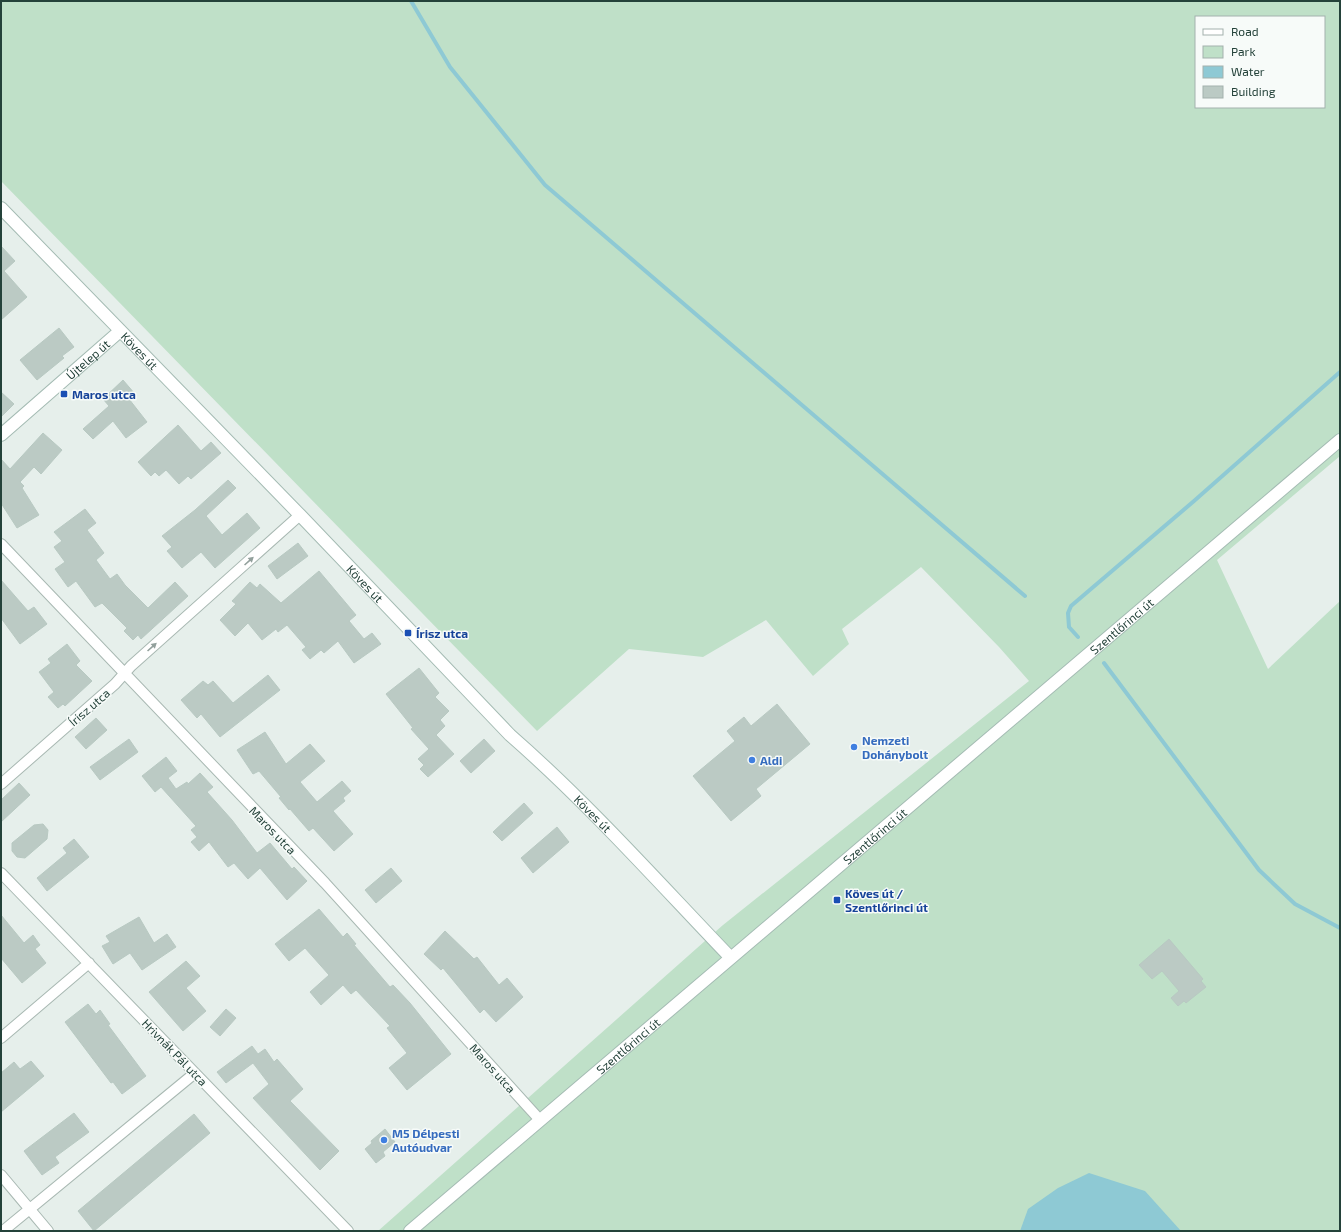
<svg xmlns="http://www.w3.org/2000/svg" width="1341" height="1232" font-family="'Exo 2',sans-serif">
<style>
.green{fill:#bfe0c8;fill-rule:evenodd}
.water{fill:#8ec9d4}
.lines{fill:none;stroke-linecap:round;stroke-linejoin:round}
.stream{stroke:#8ec9d4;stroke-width:4}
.building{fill:#bbcac4;stroke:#b8c9c2}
.street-casing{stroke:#a8b8b2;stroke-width:12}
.secondary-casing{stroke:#a4bbb3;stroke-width:14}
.street{stroke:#fff;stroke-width:10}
.secondary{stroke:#fff;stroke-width:12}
.oneway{fill:#92a09c}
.transit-dot{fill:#1a4fb4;stroke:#f7fbf9;stroke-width:1.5}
.shop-dot{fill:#3f7fe0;stroke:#f7fbf9;stroke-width:1.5}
.labels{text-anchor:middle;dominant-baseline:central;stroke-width:3;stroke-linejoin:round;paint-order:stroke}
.street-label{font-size:12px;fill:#24423a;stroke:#f7fbf9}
.transit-label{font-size:12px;font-weight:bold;fill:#164399;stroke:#f7fbf9;text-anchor:start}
.shop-label{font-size:12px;font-weight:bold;fill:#366cbe;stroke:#f7fbf9;text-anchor:start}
</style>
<rect width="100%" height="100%" fill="#e6efeb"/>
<!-- green -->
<path class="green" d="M 1,1 L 1340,1 L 1340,456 L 1217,560 L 1268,669 L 1340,601 L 1340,1231 L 378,1231 L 723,925 L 1029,681 L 999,647 L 921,567 L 842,629 L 849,644 L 813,676 L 766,620 L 703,657 L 629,649 L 537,731 L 1,181 ZM 1196,17 L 1324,17 L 1324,107 L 1196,107 Z"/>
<!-- water -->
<path class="water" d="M 1089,1173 L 1145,1191 L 1181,1231 L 1020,1231 L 1028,1209 L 1058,1188 Z"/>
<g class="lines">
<!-- stream -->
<path class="stream" d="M 411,1 L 450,67 L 545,185 L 1025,596
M 1078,637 L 1069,627 L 1068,613 L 1071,606 L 1194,501 L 1340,372
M 1104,663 L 1259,870 L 1295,904 L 1340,928"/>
</g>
<!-- building -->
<path class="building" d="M 1,246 L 15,261 L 4,271 L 27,297 L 1,320 Z
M 59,328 L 74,347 L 62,356 L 64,358 L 37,380 L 20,360 Z
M 123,380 L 135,394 L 129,399 L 147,422 L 126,438 L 113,421 L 93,439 L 83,429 L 109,406 L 103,399 Z
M 1,392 L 14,404 L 1,417 Z
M 178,425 L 201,451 L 211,442 L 221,453 L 191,479 L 188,476 L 179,484 L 166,470 L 159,476 L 155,472 L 151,476 L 138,462 Z
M 43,433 L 62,450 L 41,474 L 34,467 L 20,482 L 24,486 L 22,488 L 39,515 L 17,528 L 1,503 L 1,459 L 10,469 Z
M 228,480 L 236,488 L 206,516 L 222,535 L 247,513 L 260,528 L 215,568 L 201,552 L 182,568 L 167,551 L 172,547 L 162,536 L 195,510 Z
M 85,509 L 96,523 L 87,530 L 104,553 L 96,560 L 110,579 L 117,574 L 125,585 L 148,608 L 175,582 L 188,596 L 141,639 L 138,635 L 133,640 L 124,631 L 127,628 L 102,603 L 95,607 L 76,581 L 68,587 L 55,569 L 65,562 L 54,547 L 62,541 L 54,532 Z
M 298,543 L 308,556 L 277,579 L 268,566 Z
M 319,571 L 356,615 L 349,621 L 364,639 L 372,633 L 381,644 L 354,663 L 338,641 L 324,653 L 321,650 L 310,659 L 302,650 L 306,647 L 287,625 L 278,632 L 276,629 L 262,640 L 248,623 L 235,636 L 220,620 L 236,604 L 232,601 L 250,582 L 257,588 L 260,584 L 281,603 Z
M 1,580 L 28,611 L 34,607 L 47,624 L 20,644 L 1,618 Z
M 67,644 L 80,661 L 76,665 L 92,681 L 65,706 L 63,704 L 58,708 L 48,697 L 54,692 L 39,672 L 51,663 L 48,659 Z
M 419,668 L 439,693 L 435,697 L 449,711 L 440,720 L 445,726 L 436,735 L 454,754 L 428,777 L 420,769 L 424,765 L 418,759 L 429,749 L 411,729 L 413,728 L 386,694 Z
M 268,675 L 280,690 L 220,737 L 201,714 L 197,718 L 181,700 L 203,681 L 208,685 L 213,681 L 233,703 Z
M 777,704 L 810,744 L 756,789 L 761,796 L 731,821 L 693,776 L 735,741 L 727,731 L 744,717 L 751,726 Z
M 96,718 L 107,730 L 86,749 L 75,737 Z
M 265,732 L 286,764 L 310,744 L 325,761 L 300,782 L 317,802 L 342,781 L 351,791 L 343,798 L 345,801 L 333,811 L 353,834 L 334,851 L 313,828 L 309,831 L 290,809 L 289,810 L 279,798 L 281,797 L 259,771 L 253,774 L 237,750 Z
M 129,739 L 138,752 L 100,780 L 90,767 Z
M 484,739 L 495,751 L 471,773 L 460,761 Z
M 166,757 L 177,771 L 168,778 L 176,789 L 187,782 L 188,784 L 200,773 L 213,787 L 207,792 L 232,820 L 257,853 L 270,843 L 292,869 L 294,867 L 307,881 L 287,900 L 260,868 L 248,879 L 234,863 L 228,867 L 209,842 L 199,851 L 191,842 L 197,837 L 191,830 L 196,826 L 161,787 L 155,792 L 142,776 Z
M 19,783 L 30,795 L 1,822 L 1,800 Z
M 524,803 L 533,813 L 502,841 L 493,832 Z
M 43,824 L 48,830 L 47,839 L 25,858 L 17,857 L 12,851 L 12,843 L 34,825 Z
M 557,827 L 569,842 L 533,873 L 521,858 Z
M 74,839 L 89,857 L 47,891 L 37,878 L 67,853 L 63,848 Z
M 391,868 L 402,881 L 376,903 L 365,890 Z
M 319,909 L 343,937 L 347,933 L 356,944 L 354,945 L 390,987 L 393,985 L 410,1003 L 451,1054 L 407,1090 L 389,1068 L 407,1053 L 387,1028 L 390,1026 L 356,990 L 351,994 L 343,985 L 321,1005 L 310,992 L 329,975 L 305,948 L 289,961 L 275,944 Z
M 1,915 L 24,943 L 33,935 L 40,945 L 35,949 L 46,963 L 22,983 L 1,958 Z
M 139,917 L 154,943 L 167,934 L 176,947 L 142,970 L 130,953 L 113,964 L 102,946 L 110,942 L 106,936 Z
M 445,931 L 474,959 L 477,957 L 499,985 L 507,978 L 523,997 L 496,1022 L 484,1009 L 480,1013 L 443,968 L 441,970 L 424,954 Z
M 1169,939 L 1203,979 L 1201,981 L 1206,987 L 1186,1003 L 1184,1001 L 1178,1006 L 1171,998 L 1179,991 L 1162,971 L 1152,979 L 1139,965 Z
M 186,961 L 200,976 L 186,988 L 206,1011 L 183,1031 L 149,992 Z
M 88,1004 L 96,1014 L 100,1010 L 110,1024 L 108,1025 L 146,1076 L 122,1094 L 113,1082 L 111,1083 L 65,1022 Z
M 226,1009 L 236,1018 L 220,1036 L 210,1027 Z
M 252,1046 L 258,1054 L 265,1049 L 274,1062 L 277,1059 L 303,1089 L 290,1101 L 339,1151 L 320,1170 L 253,1098 L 269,1084 L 253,1063 L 226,1083 L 217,1072 Z
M 31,1061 L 44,1076 L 1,1112 L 1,1073 L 14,1062 L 20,1069 Z
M 74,1113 L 89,1132 L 55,1157 L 59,1163 L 42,1175 L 24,1151 Z
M 194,1114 L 210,1133 L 94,1231 L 78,1211 Z
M 385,1129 L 395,1142 L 383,1152 L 385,1156 L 376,1163 L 365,1149 L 372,1143 L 371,1141 Z"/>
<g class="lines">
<!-- street casing -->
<g class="street-casing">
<path id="street" d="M 1,544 L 325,883 L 540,1120
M 1,784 L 115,684 L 131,666 L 300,515
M 1,873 L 348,1231
M 1,1038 L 89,963
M 1,1175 L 48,1231
M 3,1231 L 195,1073"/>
</g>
<!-- secondary casing -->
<g class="secondary-casing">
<g id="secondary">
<path id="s1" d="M 1,208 L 300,515 L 510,735 C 589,804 658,882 730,957"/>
<path id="s2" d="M 1,435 L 120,331"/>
<path id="s3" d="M 410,1231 L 1340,440"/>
</g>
</g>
<!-- street -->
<use href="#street" class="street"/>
<!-- secondary -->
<use href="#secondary" class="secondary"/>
</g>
<!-- one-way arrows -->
<defs><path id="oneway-solid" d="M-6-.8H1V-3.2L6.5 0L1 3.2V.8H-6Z"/></defs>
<g class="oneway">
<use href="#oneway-solid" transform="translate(249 561) rotate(-42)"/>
<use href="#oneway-solid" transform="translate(152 647) rotate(-42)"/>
</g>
<!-- markers -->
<g class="transit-dot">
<rect x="60" y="390" width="8" height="8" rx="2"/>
<rect x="404" y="629" width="8" height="8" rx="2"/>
<rect x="833" y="896" width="8" height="8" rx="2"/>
</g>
<g class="shop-dot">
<circle cx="854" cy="747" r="4"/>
<circle cx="752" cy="760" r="4"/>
<circle cx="384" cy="1140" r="4"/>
</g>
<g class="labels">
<!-- street labels -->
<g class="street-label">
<text stroke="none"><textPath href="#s1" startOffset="199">Köves út</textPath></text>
<text stroke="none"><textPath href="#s2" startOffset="115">Újtelep út</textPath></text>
<text stroke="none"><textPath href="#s1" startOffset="523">Köves út</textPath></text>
<text stroke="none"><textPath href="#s3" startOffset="934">Szentlőrinci út</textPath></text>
<text transform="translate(89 707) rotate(-41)">Írisz utca</text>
<text stroke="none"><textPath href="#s1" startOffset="847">Köves út</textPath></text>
<text transform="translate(273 830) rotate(46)">Maros utca</text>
<text stroke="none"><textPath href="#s3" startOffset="610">Szentlőrinci út</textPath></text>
<text stroke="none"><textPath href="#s3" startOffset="286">Szentlőrinci út</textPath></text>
<text transform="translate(175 1052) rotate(46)">Hrivnák Pál utca</text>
<text transform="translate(493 1068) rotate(48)">Maros utca</text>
</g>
<!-- transit labels -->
<g class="transit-label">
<text x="72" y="394">Maros utca</text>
<text x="416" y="633">Írisz utca</text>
<text x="845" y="893">Köves út /<tspan x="845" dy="14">Szentlőrinci út</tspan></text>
</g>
<!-- shop labels -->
<g class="shop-label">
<text x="862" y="740">Nemzeti<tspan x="862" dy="14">Dohánybolt</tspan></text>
<text x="760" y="760">Aldi</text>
<text x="392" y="1133">M5 Délpesti<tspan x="392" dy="14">Autóudvar</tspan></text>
</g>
</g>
<!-- border -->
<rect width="1341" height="1232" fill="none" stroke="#24423a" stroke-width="4"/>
<!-- legend -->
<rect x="1195" y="16" width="130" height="92" fill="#f7fbf9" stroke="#a3b1ad"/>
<rect x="1203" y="29" width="20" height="6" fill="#ffffff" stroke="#a3b1ad"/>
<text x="1231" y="36" font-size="12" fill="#24423a">Road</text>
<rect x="1203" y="46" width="20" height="12" fill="#bfe0c8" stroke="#a3b1ad"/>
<text x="1231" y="56" font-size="12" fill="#24423a">Park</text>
<rect x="1203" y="66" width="20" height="12" fill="#8ec9d4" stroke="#a3b1ad"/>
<text x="1231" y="76" font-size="12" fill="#24423a">Water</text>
<rect x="1203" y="86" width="20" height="12" fill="#bbcac4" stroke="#a3b1ad"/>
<text x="1231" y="96" font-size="12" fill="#24423a">Building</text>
</svg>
